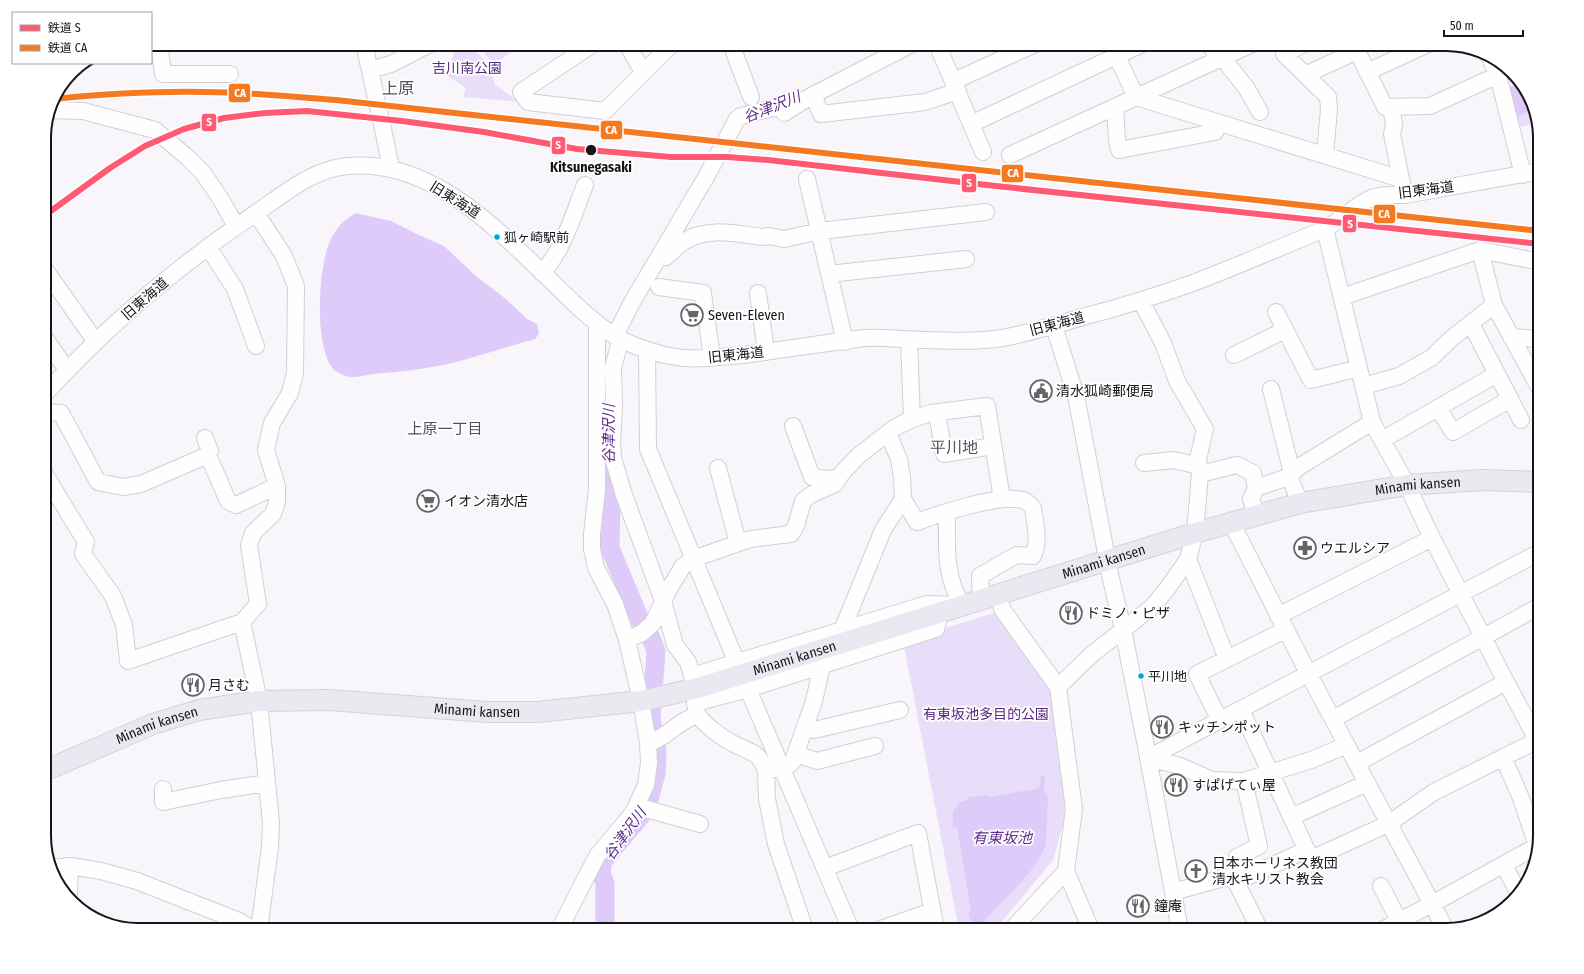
<svg xmlns="http://www.w3.org/2000/svg" width="1584" height="974" font-family="'Fira Sans Condensed','Noto Sans JP',sans-serif">
<style>
.green{fill:#e9def9}
.water{fill:#dfcbf9}
.lines{fill:none;stroke-linecap:round;stroke-linejoin:round}
.river{stroke:#dfcbf9;stroke-width:19}
.minor-casing{stroke:#d1cfd4;stroke-width:18}
.major-casing{stroke:#d3d2d4;stroke-width:22}
.minor{stroke:#fefefe;stroke-width:16}
.major{stroke:#ece8f1;stroke-width:20}
.rail-1-casing{stroke:#fff;stroke-width:9}
.rail-2-casing{stroke:#fff;stroke-width:9}
.rail-1{stroke:#ff5973;stroke-width:6}
.rail-2{stroke:#f47921;stroke-width:6}
.stop-dot{fill:#17151a;stroke:#fff;stroke-width:1.5}
.bus-dot{fill:#00a9ce;stroke:#fff;stroke-width:1.5}
.labels{text-anchor:middle;dominant-baseline:central;stroke-width:3.5;stroke-linejoin:round;paint-order:stroke}
.bus-label{font-size:13px;fill:#17151a;stroke:#fff;text-anchor:start}
.park-label{font-size:14px;fill:#552680;stroke:#fff}
.stop-label{font-size:14px;font-weight:bold;fill:#17151a;stroke:#fff}
.street-label{font-size:14px;fill:#17151a;stroke:#fff}
.poi-label{font-size:14px;fill:#17151a;stroke:#fff;text-anchor:start}
.water-label{font-size:15px;font-style:italic;fill:#5d2f8a;stroke:#fff}
.neighbourhood-label{font-size:15px;fill:#544f5b;stroke:#fff}
.quarter-label{font-size:16px;fill:#544f5b;stroke:#fff}
.rim{fill:none;stroke:#17151a;stroke-width:2}
.line-badge{stroke:#fff;stroke-width:1.5}
.badge-label{font-size:11px;text-anchor:middle;font-weight:bold;fill:#fff}
</style>
<rect width="100%" height="100%" fill="#f8f6fb"/>
<!-- green -->
<path class="green" d="M 457,44 L 469,44 L 489,65 L 495,85 L 520,102 L 463,97 L 466,88 L 446,75 Z
M 476,44 L 524,44 L 494,64 Z
M 1533,110 L 1537,123 L 1516,128 L 1514,119 Z
M 994,613 L 1052,683 L 1065,803 L 1064,821 L 1053,860 L 995,930 L 959,930 L 903,641 Z"/>
<!-- water -->
<path class="water" d="M 1519,83 L 1527,91 L 1533,110 L 1514,119 L 1507,88 Z
M 356,213 L 391,221 L 419,235 L 444,246 L 476,276 L 506,299 L 527,319 L 537,324 L 539,334 L 535,339 C 506,347 477,357 448,364 C 423,369 398,372 373,374 C 365,375 353,379 346,376 C 342,375 335,371 333,369 C 314,345 318,268 330,241 C 336,228 343,220 356,213 Z
M 1041,776 L 1045,776 L 1044,790 L 1048,798 L 1046,844 C 1037,871 1007,896 988,917 L 984,923 L 978,928 L 970,919 L 968,913 L 971,912 L 957,827 L 953,827 L 953,811 L 960,802 L 967,800 L 969,797 L 986,795 L 990,797 L 1039,788 Z"/>
<g class="lines">
<!-- river -->
<path class="river" d="M 605,930 L 605,884 L 601,872 L 603,861 L 640,817 L 648,803 L 656,774 L 657,751 L 651,719 L 656,651 L 651,638 L 640,620 L 610,548 L 611,498 L 608,470 L 608,443"/>
<!-- minor casing -->
<g class="minor-casing">
<path id="minor" d="M 157,44 L 160,50 L 163,74 L 230,74
M 364,44 L 383,129 L 391,168
M 593,44 L 521,92 L 528,102 L 605,111 L 672,44
M 627,44 L 643,72
M 731,44 L 751,97
M 937,44 L 983,152
M 1111,44 L 1136,97 L 1401,179 L 1405,195
M 1210,44 L 1218,59
M 1304,44 L 1284,54 L 1328,97 L 1329,109 L 1325,155
M 1489,56 L 1498,75 L 1523,175
M 1222,57 L 1247,89 L 1260,112
M 370,70 L 391,64 L 430,44
M 1367,72 L 1428,44
M 1305,75 L 1357,51 L 1385,107 L 1430,106 L 1498,75
M 954,81 L 1035,44
M 813,95 L 821,114 L 925,102 L 958,91
M 1115,107 L 1117,140 L 1119,150 L 1215,132 L 1219,123
M 1391,107 L 1394,125 L 1392,134 L 1401,179
M 49,110 L 83,111 L 155,130 L 187,157 L 203,173 L 220,198 L 236,226
M 971,124 L 1142,44
M 1010,155 L 1252,44
M 807,179 L 845,342
M 256,213 L 284,256 L 296,286 L 295,373 L 290,393 L 272,423 L 266,450 L 277,486 L 277,502 L 273,514 L 253,533 L 249,545 L 258,604 L 242,622 L 259,701 L 271,823 L 270,847 L 259,930
M 1325,229 L 1372,422 L 1407,485 L 1432,538 L 1506,682 L 1540,745
M 208,247 L 235,289 L 256,346
M 664,256 L 666,257 C 672,252 677,246 683,242 C 707,226 737,234 763,237 L 769,236 L 784,239 L 820,231 L 986,212
M 1540,262 L 1480,250 L 1494,305 L 1540,389
M 44,268 L 96,342
M 542,273 C 564,249 573,215 585,185
M 829,274 L 966,259
M 659,287 L 703,293 L 712,358
M 758,293 L 766,352
M 1342,297 L 1480,250
M 1276,312 L 1311,380 L 1359,368
M 1471,324 L 1521,420
M 1054,326 L 1076,396 L 1111,579 L 1123,629 L 1145,741 L 1180,930
M 615,336 L 631,304 L 706,177 L 737,119 L 741,116 L 781,106 L 784,113 L 813,95 L 912,44
M 44,337 L 67,370
M 1511,337 L 1540,339
M 621,339 L 613,367 L 614,407 L 612,441 L 613,458 L 624,495 L 663,601 L 675,645 L 688,662 L 692,676 L 927,604 L 955,605
M 909,339 L 912,419
M 647,350 L 648,449 L 737,663
M 1234,355 L 1285,330
M 1364,386 L 1399,376 L 1431,358 L 1452,338 L 1494,305
M 1271,389 L 1292,473
M 44,395 C 105,328 178,266 253,215 C 282,196 311,169 348,166 C 410,160 465,200 508,240 C 531,261 553,283 576,305 C 590,318 605,331 622,340 C 637,347 654,353 670,356 C 694,361 718,357 742,355 C 783,350 824,343 864,338 C 876,337 889,338 901,339 C 934,340 969,343 1002,338 C 1031,333 1059,324 1086,316 C 1121,307 1156,296 1190,284 C 1236,267 1280,247 1325,229 C 1341,220 1358,203 1374,197 C 1384,194 1395,195 1405,195 L 1540,171
M 1438,408 L 1453,432 L 1510,399
M 44,412 L 61,413 L 98,482 L 123,487 L 141,484 L 208,455
M 937,413 L 944,454 L 993,446
M 793,426 L 812,477 L 825,479 L 839,478
M 205,438 L 210,451 L 208,455 L 228,501 L 236,505 L 277,486
M 1382,440 L 1497,374
M 1144,463 L 1174,460 L 1199,466
M 718,468 L 738,543
M 44,473 L 86,542 L 83,554 L 113,596 L 124,625 L 128,661 L 242,622
M 1200,474 L 1237,465 L 1253,473 L 1256,488
M 1289,476 L 1300,503
M 903,499 L 917,522 C 941,513 999,494 1023,500 C 1027,501 1030,505 1033,508 C 1035,523 1040,542 1033,556 L 1017,555 L 1011,558 L 980,576 L 981,600
M 947,512 C 947,548 944,573 962,606
M 1257,515 L 1251,499 L 1256,488 L 1285,478 L 1302,465 L 1372,422
M 1231,522 L 1308,673 L 1446,930
M 1188,559 L 1227,659
M 999,594 L 1002,609 L 1058,687 L 1074,809 L 1066,871 L 1014,927 L 1015,930
M 1278,616 L 1432,538
M 843,628 L 883,530 L 903,499 L 902,477 L 899,459 L 888,433
M 627,640 L 642,633 L 653,623 L 668,591 L 683,566 L 693,559 L 750,539 L 791,534 L 796,526 L 803,501 L 812,494 L 835,484 L 842,473 L 858,456 L 894,428 L 912,419 L 931,413 L 987,406 L 1002,499
M 1058,687 L 1091,655 L 1152,607 L 1167,589 L 1188,559 L 1195,533 L 1200,474 L 1198,459 L 1205,429 L 1177,381 L 1163,343 L 1141,301
M 748,689 L 851,930
M 1241,710 L 1311,859 L 1388,824 L 1434,792 L 1538,740
M 1219,719 L 1197,674 L 1285,630
M 1333,719 L 1540,606
M 806,728 L 814,730 L 900,710
M 648,743 C 666,739 678,720 698,715
M 796,754 L 817,761 L 875,746
M 1148,758 L 1540,552
M 1148,758 L 1180,766 L 1212,780 L 1244,781 L 1311,760 L 1347,745
M 1357,763 L 1506,682
M 766,771 C 759,751 751,753 734,744 C 724,739 704,725 698,715 C 696,712 696,706 695,703 L 748,689 L 936,629 L 940,612
M 1244,781 L 1259,846 L 1237,857 L 1236,882 L 1260,930
M 163,789 L 163,802 L 221,790 L 267,783
M 636,806 L 700,824
M 1291,817 L 1367,783
M 1504,865 L 1518,892
M 52,868 L 70,866 L 101,871 L 137,881 L 239,921 L 254,930
M 825,868 L 918,833 L 936,930
M 1066,871 L 1091,930
M 1381,886 L 1399,921
M 1173,892 L 1227,877 L 1236,882 L 1306,850
M 69,895 L 70,866
M 559,930 L 597,856 L 633,813 L 646,785 L 649,763 L 648,743 L 641,701 L 627,640 L 615,604 L 596,568 L 592,549 L 592,534 L 597,490 L 597,324
M 805,930 L 776,844 L 767,799 L 766,771 L 789,765 L 793,761 L 814,701 L 822,666
M 878,930 L 932,911
M 1382,930 L 1432,904 L 1537,846 L 1521,798 L 1503,757"/>
</g>
<!-- major casing -->
<g class="major-casing">
<g id="major">
<path id="s1" d="M 44,771 L 153,724 L 199,710 L 259,701 L 329,700 L 487,712 L 538,712 L 641,701 L 698,688 L 1195,533 L 1300,503 L 1407,485 L 1482,480 L 1540,482"/>
</g>
</g>
<!-- minor -->
<use href="#minor" class="minor"/>
<!-- major -->
<use href="#major" class="major"/>
<!-- rail-1 casing -->
<g class="rail-1-casing">
<path id="rail-1" d="M 44,216 L 110,168 L 145,146 L 184,129 L 224,118 L 265,113 L 307,111 L 402,121 L 484,132 L 577,149 L 671,157 L 727,157 L 768,160 L 996,186 L 1540,244"/>
</g>
<!-- rail-2 casing -->
<g class="rail-2-casing">
<path id="rail-2" d="M 53,99 C 104,94 154,91 205,92 C 249,92 292,97 336,100 L 1540,231"/>
</g>
<!-- rail-1 -->
<use href="#rail-1" class="rail-1"/>
<!-- rail-2 -->
<use href="#rail-2" class="rail-2"/>
</g>
<!-- icons -->
<defs>
<g id="supermarket-ring" transform="scale(1.15)"><circle r="9.5" fill="#fff" stroke="#666469" stroke-width="1.5"/><path d="M-6-5.5h2.5l.6 2H6L4.5 2H-2.5L-4.4-4H-6ZM-1.5 3.2a1.3 1.3 0 1 0 .1 0ZM3 3.2a1.3 1.3 0 1 0 .1 0Z" fill="#666469"/></g>
<g id="civic-ring" transform="scale(1.15)"><circle r="9.5" fill="#fff" stroke="#666469" stroke-width="1.5"/><path d="M-.6-6.5H3V-4.5H.6V-3L4-1V1h2V6H-6V1h2V-1L-.6-3ZM-1.2 2.5V6h2.4V2.5Z" fill="#666469"/></g>
<g id="pharmacy-ring" transform="scale(1.15)"><circle r="9.5" fill="#fff" stroke="#666469" stroke-width="1.5"/><path d="M-2-6h4v4h4v4h-4v4h-4v-4h-4v-4h4Z" fill="#666469"/></g>
<g id="restaurant-ring" transform="scale(1.15)"><circle r="9.5" fill="#fff" stroke="#666469" stroke-width="1.5"/><path d="M-5-6h1v4h1v-4h1v4h1v-4h1v5L-1.5 .5V6h-2V.5L-5-1ZM5-6V6H3V1.5H1.5Q1.5-4 5-6Z" fill="#666469"/></g>
<g id="church-ring" transform="scale(1.15)"><circle r="9.5" fill="#fff" stroke="#666469" stroke-width="1.5"/><path d="M-1.2-6h2.4v3.5h3.3v2.4h-3.3V6h-2.4V-.1h-3.3v-2.4h3.3Z" fill="#666469"/></g>
</defs>
<g fill-rule="evenodd">
<use href="#supermarket-ring" x="692" y="315"/>
<use href="#civic-ring" x="1041" y="391"/>
<use href="#supermarket-ring" x="428" y="501"/>
<use href="#pharmacy-ring" x="1305" y="548"/>
<use href="#restaurant-ring" x="1071" y="613"/>
<use href="#restaurant-ring" x="193" y="685"/>
<use href="#restaurant-ring" x="1162" y="727"/>
<use href="#restaurant-ring" x="1176" y="785"/>
<use href="#church-ring" x="1196" y="871"/>
<use href="#restaurant-ring" x="1138" y="906"/>
</g>
<!-- markers -->
<circle class="stop-dot" cx="591" cy="150" r="6"/>
<g class="bus-dot">
<circle cx="497" cy="237" r="3.5"/>
<circle cx="1141" cy="676" r="3.5"/>
</g>
<g class="labels">
<!-- bus labels -->
<g class="bus-label">
<text x="504" y="237">狐ヶ崎駅前</text>
<text x="1148" y="676">平川地</text>
</g>
<!-- park labels -->
<g class="park-label">
<text x="467" y="68">吉川南公園</text>
<text x="986" y="714">有東坂池多目的公園</text>
</g>
<!-- stop labels -->
<g class="stop-label">
<text x="591" y="167">Kitsunegasaki</text>
</g>
<!-- street labels -->
<g class="street-label">
<text transform="translate(1426 190) rotate(-7)">旧東海道</text>
<text transform="translate(455 200) rotate(32)">旧東海道</text>
<text transform="translate(145 299) rotate(-41)">旧東海道</text>
<text transform="translate(1057 324) rotate(-15)">旧東海道</text>
<text transform="translate(736 355) rotate(-6)">旧東海道</text>
<text stroke="none"><textPath href="#s1" startOffset="1418">Minami kansen</textPath></text>
<text stroke="none"><textPath href="#s1" startOffset="1094">Minami kansen</textPath></text>
<text stroke="none"><textPath href="#s1" startOffset="770">Minami kansen</textPath></text>
<text stroke="none"><textPath href="#s1" startOffset="446">Minami kansen</textPath></text>
<text stroke="none"><textPath href="#s1" startOffset="122">Minami kansen</textPath></text>
</g>
<!-- poi labels -->
<g class="poi-label">
<text x="708" y="315">Seven-Eleven</text>
<text x="1056" y="391">清水狐崎郵便局</text>
<text x="444" y="501">イオン清水店</text>
<text x="1320" y="548">ウエルシア</text>
<text x="1086" y="613">ドミノ・ピザ</text>
<text x="208" y="685">月さむ</text>
<text x="1178" y="727">キッチンポット</text>
<text x="1192" y="785">すぱげてぃ屋</text>
<text x="1212" y="863">日本ホーリネス教団<tspan x="1212" dy="16">清水キリスト教会</tspan></text>
<text x="1154" y="906">鐘庵</text>
</g>
<!-- water labels -->
<g class="water-label">
<text transform="translate(772 107) rotate(-22)">谷津沢川</text>
<text transform="translate(609 434) rotate(-90)">谷津沢川</text>
<text transform="translate(625 834) rotate(-54)">谷津沢川</text>
<text x="1002" y="838">有東坂池</text>
</g>
<!-- neighbourhood labels -->
<g class="neighbourhood-label">
<text x="445" y="429">上原一丁目</text>
</g>
<!-- quarter labels -->
<g class="quarter-label">
<text x="398" y="88">上原</text>
<text x="954" y="447">平川地</text>
</g>
</g>
<!-- crop -->
<path d="M0 0H1584V974H0ZM138 51H1446A87 87 0 0 1 1533 138V836A87 87 0 0 1 1446 923H138A87 87 0 0 1 51 836V138A87 87 0 0 1 138 51Z" fill="#fff" fill-rule="evenodd"/>
<path class="rim" d="M138 51H1446A87 87 0 0 1 1533 138V836A87 87 0 0 1 1446 923H138A87 87 0 0 1 51 836V138A87 87 0 0 1 138 51Z"/>
<g class="line-badge">
<rect x="228" y="83" width="23" height="20" rx="4" fill="#f47921"/>
<rect x="201" y="113" width="16" height="19" rx="4" fill="#ff5973"/>
<rect x="600" y="120" width="23" height="20" rx="4" fill="#f47921"/>
<rect x="551" y="136" width="15" height="19" rx="4" fill="#ff5973"/>
<rect x="1001" y="164" width="23" height="19" rx="4" fill="#f47921"/>
<rect x="961" y="173" width="16" height="20" rx="4" fill="#ff5973"/>
<rect x="1373" y="204" width="23" height="20" rx="4" fill="#f47921"/>
<rect x="1342" y="214" width="15" height="19" rx="4" fill="#ff5973"/>
</g>
<g class="badge-label">
<text x="240" y="97">CA</text>
<text x="209" y="126">S</text>
<text x="611" y="134">CA</text>
<text x="558" y="149">S</text>
<text x="1013" y="177">CA</text>
<text x="969" y="187">S</text>
<text x="1384" y="218">CA</text>
<text x="1350" y="228">S</text>
</g>
<!-- legend -->
<rect x="12" y="12" width="140" height="52" fill="#ffffff" stroke="#a2a1a3"/>
<rect x="20" y="25" width="20" height="6" fill="#ff5973" stroke="#a2a1a3"/>
<text x="48" y="32" font-size="12" fill="#17151a">鉄道 S</text>
<rect x="20" y="45" width="20" height="6" fill="#f47921" stroke="#a2a1a3"/>
<text x="48" y="52" font-size="12" fill="#17151a">鉄道 CA</text>
<!-- scale -->
<path d="M1444 30v6h79v-6" fill="none" stroke="#17151a" stroke-width="2"/>
<text x="1450" y="30" font-size="12" fill="#17151a" stroke="#ffffff" stroke-width="3" paint-order="stroke">50 m</text>
</svg>
